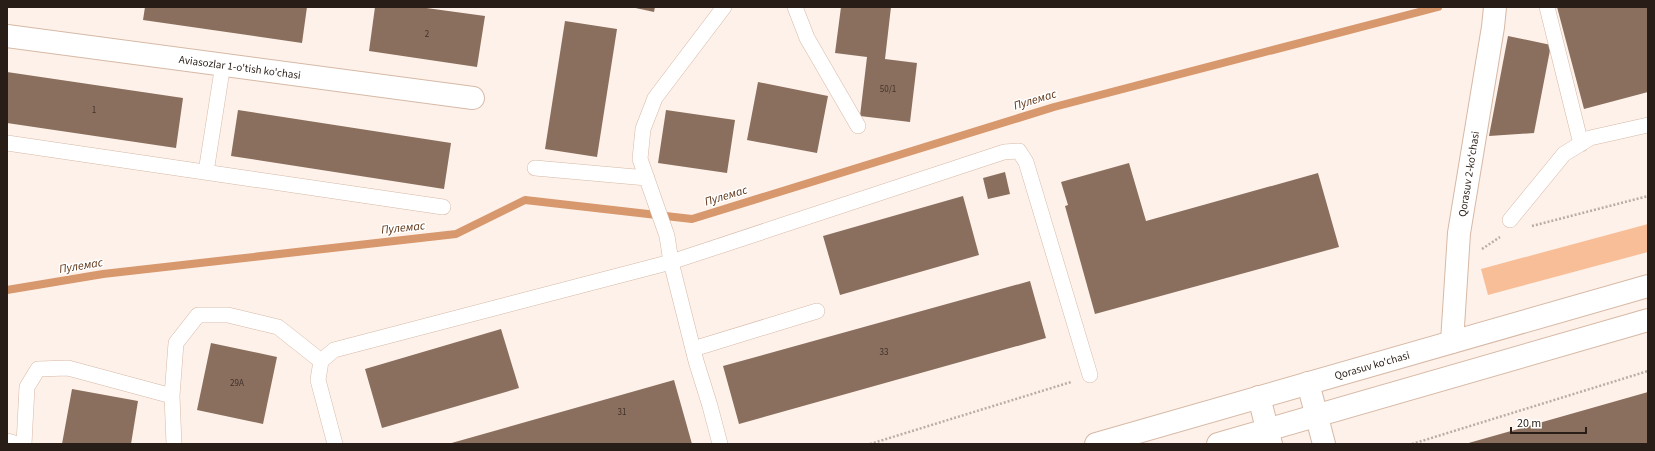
<svg xmlns="http://www.w3.org/2000/svg" width="1655" height="451" font-family="'Source Sans 3',sans-serif">
<style>
.green{fill:#f8be98}
.lines{fill:none;stroke-linecap:round;stroke-linejoin:round}
.stream{stroke:#d7986e;stroke-width:8}
.building{fill:#8a6f5e}
.service-casing{stroke:#d6b9a6;stroke-width:16}
.minor-casing{stroke:#d6b9a6;stroke-width:24}
.tertiary-casing{stroke:#d6b9a6;stroke-width:24}
.secondary-casing{stroke:#d6b9a6;stroke-width:24}
.path{stroke:#baada6;stroke-width:2.5;stroke-dasharray:2 2;stroke-linecap:butt}
.service{stroke:#fff;stroke-width:15}
.minor{stroke:#fff;stroke-width:22}
.tertiary{stroke:#fff;stroke-width:22}
.secondary{stroke:#fff;stroke-width:22}
.labels{text-anchor:middle;dominant-baseline:central;stroke-width:3;stroke-linejoin:round;paint-order:stroke}
.number-label{font-size:9px;fill:#413229}
.street-label{font-size:11px;fill:#291e17;stroke:#fff}
.water-label{font-size:12px;font-style:italic;fill:#5e3314;stroke:#fff}
</style>
<rect width="100%" height="100%" fill="#fef1e9"/>
<!-- green -->
<path class="green" d="M 1648,224 L 1648,252 L 1488,295 L 1481,269 Z"/>
<g class="lines">
<!-- stream -->
<path class="stream" d="M 7,290 L 103,274 L 456,234 L 525,200 L 692,219 L 1054,107 L 1438,7"/>
</g>
<!-- building -->
<path class="building" d="M 145,7 L 307,7 L 302,43 L 143,20 Z
M 375,7 L 419,7 L 485,16 L 477,67 L 369,51 Z
M 631,7 L 655,7 L 654,12 Z
M 841,7 L 891,7 L 885,59 L 917,63 L 910,122 L 860,116 L 867,57 L 835,53 Z
M 1557,7 L 1648,7 L 1648,92 L 1584,109 Z
M 565,21 L 617,29 L 597,157 L 545,149 Z
M 1508,36 L 1551,45 L 1534,133 L 1489,136 Z
M 7,72 L 183,98 L 176,148 L 7,123 Z
M 758,82 L 828,96 L 817,153 L 747,140 Z
M 238,110 L 451,143 L 444,189 L 231,156 Z
M 666,110 L 735,120 L 727,173 L 658,163 Z
M 1129,163 L 1146,221 L 1318,173 L 1339,247 L 1095,314 L 1065,206 L 1068,205 L 1061,182 Z
M 1005,172 L 1010,194 L 988,199 L 983,178 Z
M 963,196 L 979,255 L 840,295 L 823,236 Z
M 1030,281 L 1046,338 L 739,424 L 723,366 Z
M 501,329 L 519,388 L 382,428 L 365,369 Z
M 211,343 L 277,357 L 263,424 L 197,410 Z
M 674,380 L 692,444 L 448,444 Z
M 72,389 L 138,401 L 131,444 L 62,444 Z
M 1648,392 L 1648,444 L 1465,444 Z"/>
<g class="lines">
<!-- service casing -->
<g class="service-casing">
<path id="service" d="M 795,7 L 807,38 L 858,126
M 1547,7 L 1581,144
M 7,143 L 443,207
M 535,168 L 647,178
M 206,172 L 223,64
M 1510,220 L 1564,154 L 1590,138 L 1648,125
M 693,349 L 817,311
M 7,441 L 18,444
M 24,444 L 27,387 L 38,369 L 68,368 L 172,396
M 174,444 L 172,396 L 176,343 L 198,315 L 228,315 L 278,327 L 321,361
M 335,444 L 318,380 L 321,361 L 334,350 L 671,262 L 667,236 L 640,159 L 643,129 L 655,98 L 724,7
M 720,444 L 710,406 L 696,361 L 671,262 L 1004,152 L 1019,151 L 1026,162 L 1090,375"/>
</g>
<!-- minor casing -->
<g class="minor-casing">
<g id="minor">
<path id="s1" d="M 7,36 L 473,98"/>
<path d="M 1308,383 L 1324,444"/>
<path d="M 1259,397 L 1271,444"/>
</g>
</g>
<!-- tertiary casing -->
<g class="tertiary-casing">
<path id="tertiary" d="M 1452,342 L 1459,233 L 1493,27 L 1495,7"/>
</g>
<!-- secondary casing -->
<g class="secondary-casing">
<g id="secondary">
<path id="s2" d="M 1096,444 L 1648,286"/>
<path d="M 1218,444 L 1648,320"/>
</g>
</g>
<!-- path -->
<path class="path" d="M 1532,226 L 1648,196
M 1482,249 L 1500,237
M 870,444 L 1071,382
M 1412,444 L 1648,371"/>
<!-- service -->
<use href="#service" class="service"/>
<!-- minor -->
<use href="#minor" class="minor"/>
<!-- tertiary -->
<use href="#tertiary" class="tertiary"/>
<!-- secondary -->
<use href="#secondary" class="secondary"/>
</g>
<g class="labels">
<!-- number labels -->
<g class="number-label">
<text x="427" y="34">2</text>
<text x="888" y="89">50/1</text>
<text x="94" y="110">1</text>
<text x="884" y="352">33</text>
<text x="237" y="383">29A</text>
<text x="622" y="412">31</text>
</g>
<!-- street labels -->
<g class="street-label">
<text stroke="none"><textPath href="#s1" startOffset="235">Aviasozlar 1-o'tish ko'chasi</textPath></text>
<text transform="translate(1469 174) rotate(-81)">Qorasuv 2-koʻchasi</text>
<text stroke="none"><textPath href="#s2" startOffset="287">Qorasuv ko'chasi</textPath></text>
</g>
<!-- water labels -->
<g class="water-label">
<text transform="translate(1035 100) rotate(-17)">Пулемас</text>
<text transform="translate(726 196) rotate(-17)">Пулемас</text>
<text transform="translate(403 228) rotate(-6)">Пулемас</text>
<text transform="translate(81 266) rotate(-9)">Пулемас</text>
</g>
</g>
<!-- border -->
<rect width="1655" height="451" fill="none" stroke="#291e17" stroke-width="16"/>
<!-- scale -->
<path d="M1511 427v6h75v-6" fill="none" stroke="#291e17" stroke-width="2"/>
<text x="1517" y="427" font-size="12" fill="#291e17" stroke="#ffffff" stroke-width="3" paint-order="stroke">20 m</text>
</svg>
